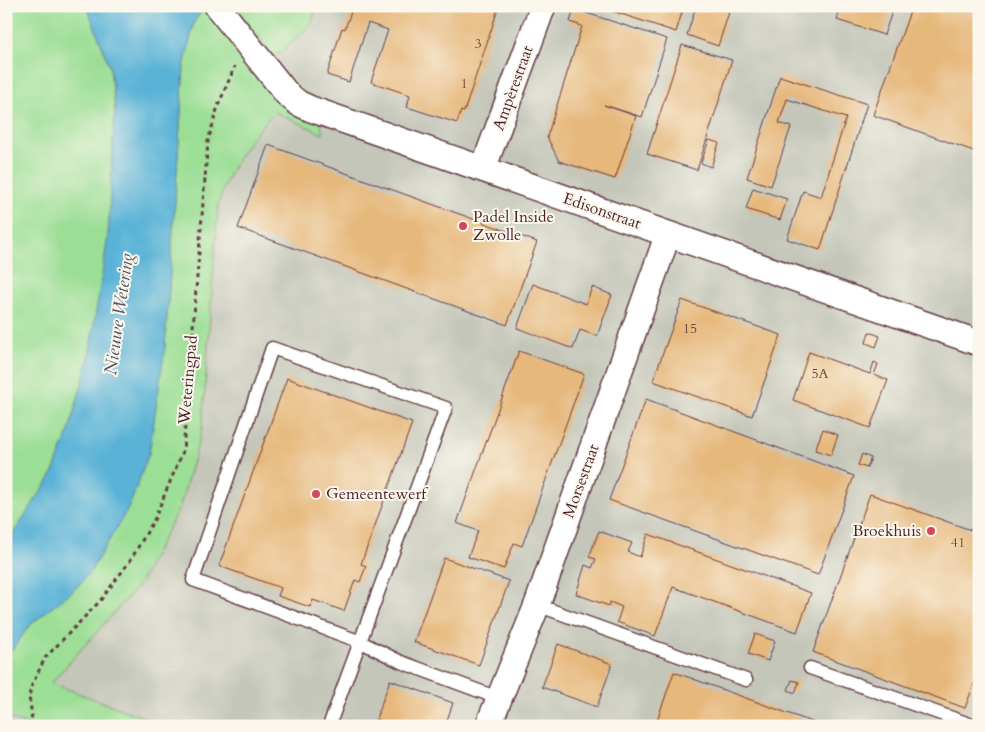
<svg xmlns="http://www.w3.org/2000/svg" width="985" height="732" font-family="Cardo,serif">
<style>
.industrial{fill:#c4c6b9}
.green{fill:#9bde95;stroke:#727e60}
.water{fill:#5ab3d7;stroke:#526981}
.building{fill:#e6b87b}
.lines{fill:none;stroke-linecap:round;stroke-linejoin:round}
.service-casing{stroke:#643c43;stroke-width:15}
.minor-casing{stroke:#643c43;stroke-width:28}
.path{stroke:#643c43;stroke-width:3;stroke-dasharray:4 4;stroke-linecap:butt}
.service{stroke:#fff;stroke-width:12}
.minor{stroke:#fff;stroke-width:25}
.poi-dot{fill:#d1495b;stroke:#fbf7ec;stroke-width:2}
.labels{text-anchor:middle;dominant-baseline:central;stroke-width:4;stroke-linejoin:round;paint-order:stroke}
.number-label{font-size:14px;fill:#71453f}
.street-label{font-size:16px;fill:#4a1f2b;stroke:#fbf7ec}
.poi-label{font-size:16px;fill:#4a1f2b;stroke:#fbf7ec;text-anchor:start}
.water-label{font-size:18px;font-style:italic;fill:#505367;stroke:#fbf7ec}
</style>
<rect width="100%" height="100%" fill="#fbf7ec"/>
<filter id="ink" filterUnits="userSpaceOnUse"><feTurbulence type="fractalNoise" baseFrequency=".02" numOctaves="2"/><feDisplacementMap in="SourceGraphic" scale="10" xChannelSelector="R" yChannelSelector="G"/><feConvolveMatrix kernelMatrix="1 2 1 2 8 2 1 2 1" color-interpolation-filters="sRGB"/></filter>
<filter id="wash" filterUnits="userSpaceOnUse"><feTurbulence type="fractalNoise" baseFrequency=".0096" numOctaves="4" result="noise"/><feDisplacementMap in="SourceGraphic" scale="20" xChannelSelector="R" yChannelSelector="G"/><feGaussianBlur stdDeviation="1.12" result="paint"/><feColorMatrix in="noise" values="0 0 0 0 0 0 0 0 0 0 0 0 0 0 0 0 0 1.4 0 .05"/><feComposite in="paint" operator="in"/></filter>
<g filter="url(#wash)">
<rect width="100%" height="100%" fill="#f6e2ca"/>
<!-- industrial -->
<path class="industrial" d="M 6,6 L 979,6 L 979,726 L 6,726 Z"/>
<!-- green -->
<path class="green" d="M 6,6 L 87,6 L 110,68 L 115,107 L 108,237 L 103,270 L 88,362 L 69,431 L 52,475 L 6,544 Z
M 205,6 L 321,124 L 323,134 L 275,112 C 250,136 226,172 218,206 L 202,430 L 180,506 L 138,586 L 51,683 L 167,726 L 30,726 L 6,717 L 6,658 L 30,625 L 76,588 L 90,572 L 129,507 L 149,453 L 165,347 L 184,67 L 194,22 Z
M 224,6 L 317,6 L 311,25 L 279,54 L 273,55 L 237,10 Z"/>
<!-- water -->
<path class="water" d="M 87,6 L 205,6 L 194,22 L 184,67 L 165,347 L 149,453 L 129,507 L 90,572 L 76,588 L 30,625 L 6,658 L 6,544 L 52,475 L 69,431 L 88,362 L 108,237 L 115,107 L 110,68 Z"/>
<g id="blocks">
<!-- building -->
<path class="building" d="M 353,6 L 499,6 L 464,112 L 461,111 L 457,123 L 407,107 L 410,95 L 371,82 L 388,30 L 368,23 L 349,82 L 327,75 L 342,28 L 345,29 Z
M 597,6 L 684,6 L 676,32 Z
M 696,6 L 731,6 L 718,46 L 687,35 Z
M 841,6 L 894,6 L 884,35 L 837,20 Z
M 912,6 L 979,6 L 979,153 L 873,115 Z
M 574,9 L 667,39 L 642,117 L 604,105 L 636,116 L 615,179 L 559,161 L 547,137 L 582,26 L 570,22 Z
M 682,45 L 732,60 L 697,170 L 647,154 Z
M 780,76 L 867,104 L 820,250 L 787,239 L 803,191 L 821,197 L 846,118 L 787,99 L 779,123 L 791,127 L 771,186 L 747,178 Z
M 709,140 L 719,143 L 711,167 L 701,163 Z
M 268,145 L 537,242 L 507,325 L 238,228 Z
M 753,188 L 787,199 L 780,220 L 746,209 Z
M 533,284 L 586,304 L 592,287 L 612,295 L 597,336 L 580,330 L 573,349 L 517,328 Z
M 682,300 L 781,335 L 752,416 L 653,381 Z
M 869,332 L 880,336 L 876,347 L 866,343 Z
M 519,351 L 584,374 L 522,546 L 514,543 L 504,569 L 468,557 L 478,531 L 457,523 Z
M 809,352 L 870,374 L 874,362 L 878,364 L 874,375 L 888,380 L 870,428 L 793,400 Z
M 287,378 L 412,423 L 361,564 L 366,566 L 360,582 L 355,580 L 344,611 L 313,600 L 310,607 L 278,596 L 281,588 L 219,566 Z
M 646,399 L 854,476 L 818,575 L 609,500 Z
M 823,429 L 838,435 L 831,455 L 815,450 Z
M 862,454 L 871,458 L 867,468 L 858,465 Z
M 870,494 L 979,533 L 979,671 L 965,708 L 813,652 Z
M 599,531 L 632,543 L 628,552 L 640,557 L 648,534 L 811,593 L 797,632 L 673,587 L 655,636 L 617,622 L 622,607 L 610,602 L 609,606 L 576,594 L 585,565 L 592,568 L 596,559 L 589,557 Z
M 444,558 L 509,581 L 479,665 L 414,642 Z
M 755,634 L 775,641 L 768,661 L 748,654 Z
M 558,644 L 612,664 L 597,707 L 542,687 Z
M 674,672 L 823,726 L 655,726 Z
M 390,680 L 453,703 L 445,726 L 394,726 L 376,719 Z
M 792,680 L 799,682 L 795,693 L 788,690 Z"/>
</g>
</g>
<g filter="url(#ink)">
<use href="#blocks" fill-opacity="0" stroke="#643c43" stroke-width="1"/>
<g class="lines">
<!-- service casing -->
<g class="service-casing">
<path id="service" d="M 537,605 L 746,680
M 810,668 L 975,726
M 329,726 L 446,408 L 272,348 L 193,580 L 361,642 L 401,662 L 498,698"/>
</g>
<!-- minor casing -->
<g class="minor-casing">
<path id="minor" d="M 217,6 L 287,94 L 298,103 L 311,109 L 979,343
M 483,169 L 543,6
M 488,726 L 537,605 L 668,234"/>
</g>
<!-- path -->
<path class="path" d="M 29,726 L 32,715 L 29,697 L 31,687 L 45,658 L 100,601 L 130,561 L 154,520 L 183,451 L 208,141 L 218,106 L 235,66"/>
<!-- service -->
<use href="#service" class="service"/>
<!-- minor -->
<use href="#minor" class="minor"/>
</g>
</g>
<!-- markers -->
<g class="poi-dot">
<circle cx="463" cy="226" r="5"/>
<circle cx="316" cy="494" r="5"/>
<circle cx="931" cy="531" r="5"/>
</g>
<g class="labels">
<!-- number labels -->
<g class="number-label">
<text x="478" y="43">3</text>
<text x="464" y="83">1</text>
<text x="690" y="328">15</text>
<text x="820" y="373">5A</text>
<text x="958" y="542">41</text>
</g>
<!-- street labels -->
<g class="street-label">
<text transform="translate(513 88) rotate(-70)">Ampèrestraat</text>
<text transform="translate(602 211) rotate(19)">Edisonstraat</text>
<text transform="translate(188 380) rotate(-85)">Weteringpad</text>
<text transform="translate(581 481) rotate(-70)">Morsestraat</text>
</g>
<!-- poi labels -->
<g class="poi-label">
<text x="473" y="217">Padel Inside<tspan x="473" dy="18">Zwolle</tspan></text>
<text x="326" y="494">Gemeentewerf</text>
<text x="921" y="531" text-anchor="end">Broekhuis</text>
</g>
<!-- water labels -->
<g class="water-label">
<text transform="translate(119 314) rotate(-82)">Nieuwe Wetering</text>
</g>
</g>
<!-- margin -->
<rect width="985" height="732" fill="none" stroke="#fbf7ec" stroke-width="25"/>
</svg>
